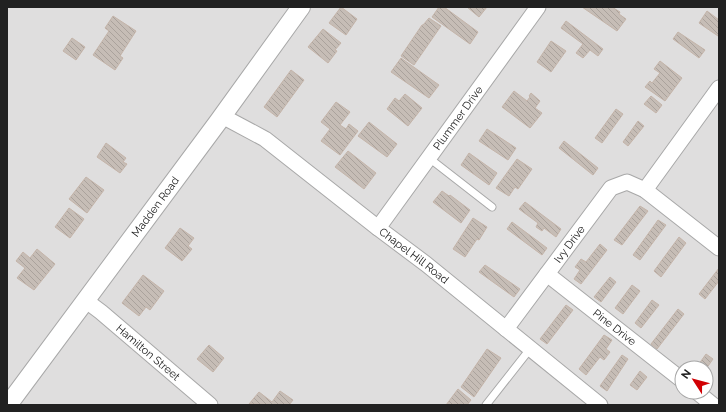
<svg xmlns="http://www.w3.org/2000/svg" width="726" height="412" font-family="Raleway,sans-serif">
<style>
.residential{fill:#dfdede;fill-rule:evenodd}
.building{fill:url(#building-back-hatch);stroke:#c4b4a9}
.lines{fill:none;stroke-linecap:round;stroke-linejoin:round}
.service-casing{stroke:#a8a8a8;stroke-width:9}
.minor-casing{stroke:#a8a8a8;stroke-width:17}
.tertiary-casing{stroke:#a8a8a8;stroke-width:20}
.service{stroke:#fff;stroke-width:7}
.minor{stroke:#fff;stroke-width:15}
.tertiary{stroke:#fff;stroke-width:18}
.labels{text-anchor:middle;dominant-baseline:central;stroke-width:3;stroke-linejoin:round;paint-order:stroke}
.street-label{font-size:11px;fill:#212121;stroke:#fff}
</style>
<defs>
<pattern id="building-back-hatch" width="6" height="6" patternUnits="userSpaceOnUse"><rect width="6" height="6" fill="#c6bdb6"/><path d="M-1 5l2 2M0 0l6 6M5-1l2 2" fill="none" stroke="#aaa29c"/></pattern>
</defs>
<rect width="100%" height="100%" fill="#f1eee7"/>
<!-- residential -->
<path class="residential" d="M 7,7 L 719,7 L 719,405 L 7,405 ZM 682,368 L 706,368 L 706,392 L 682,392 Z"/>
<!-- building -->
<path class="building" d="M 341,7 L 357,19 L 346,35 L 329,23 Z
M 439,7 L 444,7 L 478,32 L 470,44 L 432,17 Z
M 467,7 L 487,7 L 479,17 Z
M 582,7 L 612,7 L 620,12 L 619,14 L 626,19 L 617,31 Z
M 707,11 L 719,20 L 719,35 L 718,36 L 699,23 Z
M 113,16 L 136,31 L 120,56 L 123,58 L 115,70 L 93,55 L 109,31 L 105,28 Z
M 429,18 L 441,26 L 414,65 L 401,56 L 422,25 L 423,25 Z
M 566,21 L 603,49 L 598,56 L 590,50 L 583,58 L 576,53 L 583,44 L 561,28 Z
M 323,29 L 341,43 L 335,50 L 337,51 L 328,63 L 308,47 Z
M 678,32 L 705,50 L 699,58 L 673,39 Z
M 72,38 L 85,47 L 76,60 L 63,51 Z
M 551,41 L 566,51 L 551,72 L 537,62 Z
M 401,58 L 439,85 L 429,98 L 391,72 Z
M 660,61 L 682,78 L 665,101 L 645,87 L 650,81 L 652,83 L 660,73 L 654,69 Z
M 291,70 L 304,80 L 277,117 L 264,107 Z
M 514,91 L 527,101 L 530,97 L 529,96 L 531,93 L 540,101 L 535,108 L 542,113 L 530,128 L 502,107 Z
M 405,94 L 422,108 L 408,126 L 387,109 L 395,98 L 399,101 Z
M 651,96 L 662,105 L 656,113 L 644,104 Z
M 336,102 L 350,112 L 340,125 L 346,129 L 349,124 L 358,131 L 340,155 L 321,141 L 330,129 L 321,122 Z
M 616,109 L 623,114 L 602,143 L 595,138 Z
M 638,121 L 644,126 L 628,146 L 623,142 Z
M 369,122 L 397,144 L 387,157 L 358,136 Z
M 487,129 L 516,148 L 508,160 L 479,141 Z
M 564,141 L 598,168 L 593,175 L 559,148 Z
M 106,143 L 126,158 L 123,162 L 127,164 L 120,173 L 97,157 Z
M 348,151 L 376,173 L 364,189 L 335,167 Z
M 469,153 L 497,173 L 489,185 L 461,165 Z
M 517,159 L 532,169 L 518,189 L 515,187 L 509,196 L 496,188 Z
M 86,177 L 104,190 L 87,213 L 69,199 Z
M 442,191 L 449,196 L 450,195 L 470,210 L 461,223 L 433,202 Z
M 525,202 L 561,229 L 556,237 L 544,228 L 542,231 L 536,227 L 538,223 L 519,209 Z
M 640,206 L 648,211 L 622,245 L 614,240 Z
M 69,208 L 84,219 L 70,238 L 55,227 Z
M 473,218 L 487,227 L 479,240 L 477,239 L 465,257 L 453,249 Z
M 658,220 L 666,225 L 640,260 L 633,255 Z
M 512,222 L 547,248 L 542,255 L 507,229 Z
M 180,228 L 194,238 L 188,246 L 192,249 L 182,261 L 165,248 Z
M 679,237 L 686,243 L 661,277 L 654,271 Z
M 600,244 L 607,250 L 581,284 L 574,279 L 580,270 L 575,267 L 581,259 L 586,262 Z
M 37,249 L 55,264 L 34,290 L 17,278 L 25,268 L 16,261 L 23,252 L 30,258 Z
M 485,265 L 520,289 L 514,297 L 479,272 Z
M 719,268 L 719,281 L 705,299 L 699,294 Z
M 143,275 L 164,291 L 150,310 L 146,307 L 139,316 L 122,303 Z
M 610,277 L 616,282 L 601,302 L 594,297 Z
M 632,285 L 640,291 L 623,314 L 615,308 Z
M 652,300 L 659,305 L 641,328 L 635,323 Z
M 566,305 L 573,310 L 547,344 L 540,339 Z
M 678,309 L 684,314 L 657,349 L 651,344 Z
M 604,335 L 612,340 L 606,349 L 610,352 L 604,360 L 600,357 L 586,375 L 579,369 Z
M 209,345 L 224,358 L 213,372 L 197,359 Z
M 487,349 L 501,358 L 474,397 L 461,387 Z
M 706,354 L 713,359 L 706,369 L 696,368 Z
M 622,355 L 628,359 L 607,391 L 600,386 Z
M 640,371 L 647,377 L 637,390 L 630,385 Z
M 458,389 L 471,400 L 467,405 L 446,405 Z
M 280,391 L 293,400 L 289,405 L 249,404 L 259,392 L 272,402 Z"/>
<g class="lines">
<!-- service casing -->
<g class="service-casing">
<path id="service" d="M 429,158 L 492,207
M 486,405 L 530,349"/>
</g>
<!-- minor casing -->
<g class="minor-casing">
<g id="minor">
<path id="s1" d="M 222,116 L 265,139 L 378,228 L 426,264 L 600,405"/>
<path d="M 645,190 L 719,88"/>
<path id="s2" d="M 378,228 L 538,7"/>
<path id="s3" d="M 547,274 L 682,380"/>
<path id="s4" d="M 85,300 L 101,312 L 210,405"/>
<path id="s5" d="M 506,329 L 611,188 L 627,182 L 645,190 L 719,248"/>
<path d="M 697,392 L 713,405"/>
</g>
</g>
<!-- tertiary casing -->
<g class="tertiary-casing">
<g id="tertiary">
<path id="s6" d="M 8,405 L 218,122 L 301,7"/>
</g>
</g>
<!-- service -->
<use href="#service" class="service"/>
<!-- minor -->
<use href="#minor" class="minor"/>
<!-- tertiary -->
<use href="#tertiary" class="tertiary"/>
</g>
<g class="labels">
<!-- street labels -->
<g class="street-label">
<text stroke="none"><textPath href="#s2" startOffset="136">Plummer Drive</textPath></text>
<text stroke="none"><textPath href="#s6" startOffset="247">Madden Road</textPath></text>
<text stroke="none"><textPath href="#s5" startOffset="106">Ivy Drive</textPath></text>
<text stroke="none"><textPath href="#s1" startOffset="238">Chapel Hill Road</textPath></text>
<text stroke="none"><textPath href="#s3" startOffset="86">Pine Drive</textPath></text>
<text stroke="none"><textPath href="#s4" startOffset="82">Hamilton Street</textPath></text>
</g>
</g>
<!-- border -->
<rect width="726" height="412" fill="none" stroke="#212121" stroke-width="16"/>
<!-- north arrow -->
<g transform="translate(694 380) rotate(306)"><circle r="19" fill="#ffffff" stroke="#a6a6a6"/>
<path d="M0-3L7 15L0 10L-7 15Z" fill="#d10004"/>
<text y="-6" font-size="11" font-weight="bold" text-anchor="middle" fill="#212121">N</text>
</g>
</svg>
